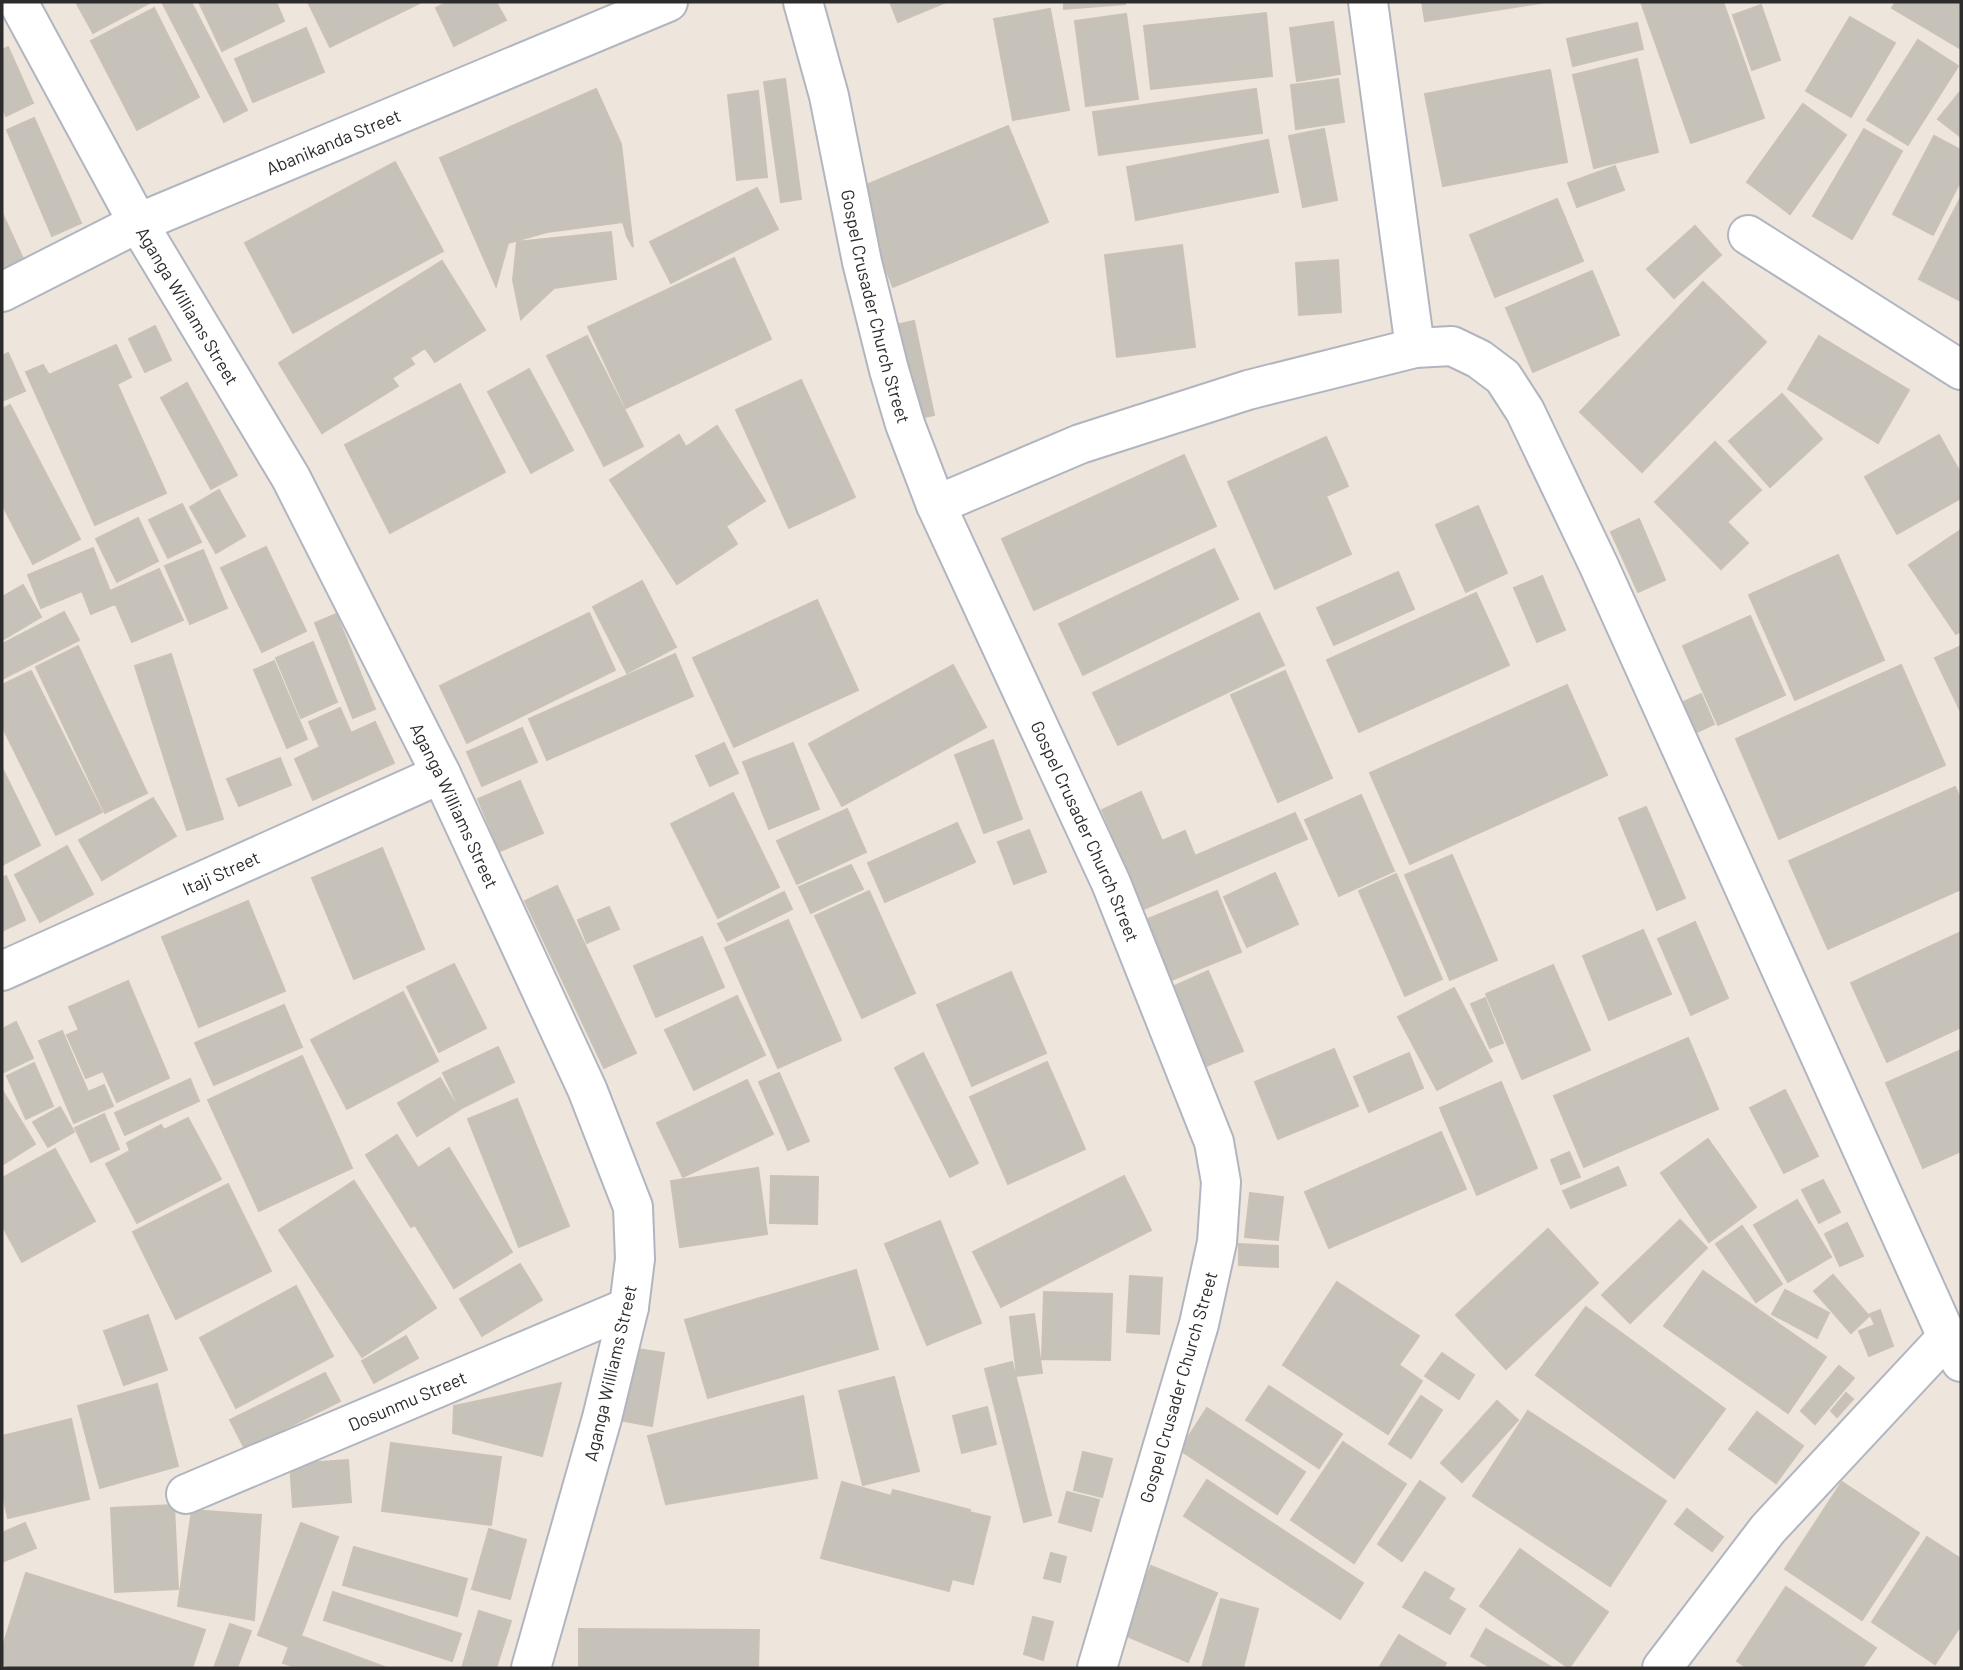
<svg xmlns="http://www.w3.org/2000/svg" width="1963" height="1670" font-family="Barlow,sans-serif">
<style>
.building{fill:#c6c1b9;stroke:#cac2b6;stroke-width:2}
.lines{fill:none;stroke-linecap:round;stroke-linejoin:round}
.minor-casing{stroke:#b1b5c0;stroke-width:42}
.minor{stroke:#fff;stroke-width:38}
.labels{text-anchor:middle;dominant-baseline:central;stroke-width:6;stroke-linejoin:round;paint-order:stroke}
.street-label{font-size:18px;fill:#2c2c2c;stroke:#fff}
</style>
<rect width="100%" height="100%" fill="#eee6dd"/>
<!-- building -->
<path class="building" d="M 76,2 L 151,2 L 93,33 Z
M 162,2 L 191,2 L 247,110 L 224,122 Z
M 199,2 L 276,2 L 284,21 L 222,51 Z
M 308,2 L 420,2 L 420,3 L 330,47 Z
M 448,2 L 496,2 L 506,20 L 454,46 L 436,8 Z
M 890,2 L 946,2 L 898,22 Z
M 1064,2 L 1125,2 L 1125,4 L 1064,9 Z
M 1422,2 L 1547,2 L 1425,21 Z
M 1641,2 L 1723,2 L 1764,118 L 1691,143 Z
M 1896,2 L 1961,2 L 1961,49 L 1892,8 Z
M 1761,5 L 1780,60 L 1752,70 L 1733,15 Z
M 154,8 L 199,97 L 137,130 L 91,41 Z
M 1050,9 L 1069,110 L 1013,120 L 994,19 Z
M 1266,13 L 1272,76 L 1151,89 L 1144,26 Z
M 1126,14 L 1138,99 L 1086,106 L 1075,21 Z
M 1850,17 L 1895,43 L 1851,117 L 1806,91 Z
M 1333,22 L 1340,74 L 1297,81 L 1290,28 Z
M 1637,23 L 1643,49 L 1573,66 L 1567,39 Z
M 306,28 L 324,72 L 253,102 L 235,59 Z
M 1918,40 L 1958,66 L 1908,145 L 1867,120 Z
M 8,47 L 33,103 L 6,116 L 2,107 L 2,50 Z
M 1637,59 L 1658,152 L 1594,168 L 1573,75 Z
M 1550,70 L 1567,162 L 1443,186 L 1425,94 Z
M 785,79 L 801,199 L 781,202 L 764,82 Z
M 1338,79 L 1344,122 L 1296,129 L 1291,85 Z
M 596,89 L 621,144 L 633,247 L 627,236 L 623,222 L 547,232 L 508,243 L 496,286 L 440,158 Z
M 1256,89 L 1262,133 L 1099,155 L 1093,112 Z
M 758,91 L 767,177 L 737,180 L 728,95 Z
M 1959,93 L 1961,95 L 1961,137 L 1938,119 Z
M 1803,104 L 1846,135 L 1790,214 L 1747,182 Z
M 34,118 L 81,223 L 52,236 L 7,130 Z
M 1008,126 L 1048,222 L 893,287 L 854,190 Z
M 1324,129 L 1337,200 L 1303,207 L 1289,136 Z
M 1864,129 L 1902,151 L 1852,239 L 1813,216 Z
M 1934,136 L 1961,150 L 1961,180 L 1933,235 L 1893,214 Z
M 1268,140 L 1278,192 L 1136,220 L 1127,167 Z
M 395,162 L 443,251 L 293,333 L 245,243 Z
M 1615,166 L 1624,190 L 1577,207 L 1568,183 Z
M 757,188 L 778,229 L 671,283 L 650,242 Z
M 1961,197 L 1961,301 L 1919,279 Z
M 1557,199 L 1583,261 L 1495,297 L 1470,235 Z
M 2,213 L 25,263 L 2,274 Z
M 1695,226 L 1721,255 L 1674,298 L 1647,269 Z
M 611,232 L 616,279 L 554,288 L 521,319 L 513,280 L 517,242 Z
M 1182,245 L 1195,347 L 1117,357 L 1105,255 Z
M 734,258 L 771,339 L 626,408 L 588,327 Z
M 1338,260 L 1341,312 L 1299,315 L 1296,263 Z
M 442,261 L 485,330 L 435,362 L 425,348 L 410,358 L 414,364 L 392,378 L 398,386 L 322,433 L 279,363 Z
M 1592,271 L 1619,335 L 1533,372 L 1506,308 Z
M 1703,282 L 1766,342 L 1642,472 L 1580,412 Z
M 914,321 L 934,415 L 911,420 L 891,326 Z
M 155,326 L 171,360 L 145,372 L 129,339 Z
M 587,336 L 643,446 L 604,466 L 547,356 Z
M 1819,336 L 1909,390 L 1878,443 L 1788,389 Z
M 116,345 L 131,377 L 117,384 L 166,493 L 95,525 L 26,372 L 43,365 L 49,375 Z
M 8,353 L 25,391 L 2,401 L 2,356 Z
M 529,369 L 573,450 L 531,473 L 488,392 Z
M 801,380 L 855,497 L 789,528 L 736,410 Z
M 187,383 L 237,475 L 211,489 L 161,398 Z
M 460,384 L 505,472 L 390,533 L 345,445 Z
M 1782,394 L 1822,439 L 1770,487 L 1729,441 Z
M 10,405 L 80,539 L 33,564 L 2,504 L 2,409 Z
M 717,426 L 765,501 L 726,526 L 737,544 L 677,584 L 610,480 L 679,435 L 686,447 Z
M 1939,435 L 1961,474 L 1961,498 L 1897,534 L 1865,477 Z
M 1326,437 L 1348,486 L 1326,496 L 1351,554 L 1275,589 L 1228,482 Z
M 1715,442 L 1761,490 L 1727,522 L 1748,543 L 1721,569 L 1655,502 Z
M 1184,455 L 1216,526 L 1034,610 L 1002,539 Z
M 219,490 L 245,536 L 216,553 L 190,507 Z
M 182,504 L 201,542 L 168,558 L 149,520 Z
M 1478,506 L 1507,573 L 1466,592 L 1436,525 Z
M 138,518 L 158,561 L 117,582 L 96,539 Z
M 1639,519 L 1665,580 L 1638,592 L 1611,532 Z
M 1961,530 L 1961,631 L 1956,634 L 1909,565 Z
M 266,547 L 306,631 L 262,652 L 221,568 Z
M 93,548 L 115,604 L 91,614 L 82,591 L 41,608 L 28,575 Z
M 1214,549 L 1238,599 L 1083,675 L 1059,624 Z
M 203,550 L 227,608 L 190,624 L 165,566 Z
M 1838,555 L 1884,660 L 1795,700 L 1749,595 Z
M 159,569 L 183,620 L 132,642 L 110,591 Z
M 1398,572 L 1414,609 L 1334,645 L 1317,608 Z
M 1542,576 L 1565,630 L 1537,642 L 1514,588 Z
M 642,581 L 676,647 L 627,673 L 593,607 Z
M 23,585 L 41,617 L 2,640 L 2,597 Z
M 1476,593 L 1509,665 L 1359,732 L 1327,660 Z
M 817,600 L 858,690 L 734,747 L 693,658 Z
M 64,612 L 79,640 L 2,679 L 2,644 Z
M 589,613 L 615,670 L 467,743 L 440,686 Z
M 1259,613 L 1284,665 L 1118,745 L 1093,693 Z
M 336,614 L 375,709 L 353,718 L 315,623 Z
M 1750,616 L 1785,695 L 1718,725 L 1683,646 Z
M 313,642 L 337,702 L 301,718 L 276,658 Z
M 78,646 L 147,793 L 105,813 L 36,667 Z
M 1961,646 L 1961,712 L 1935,658 Z
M 171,654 L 223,819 L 187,830 L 135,666 Z
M 675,654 L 693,696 L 547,760 L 529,719 Z
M 274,661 L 307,739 L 287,748 L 254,670 Z
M 953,665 L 986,727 L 842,806 L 809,744 Z
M 1901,665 L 1945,765 L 1779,839 L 1736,739 Z
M 31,671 L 102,812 L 56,835 L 2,726 L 2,685 Z
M 1285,671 L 1332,778 L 1278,802 L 1231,695 Z
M 1567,685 L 1607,775 L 1410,864 L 1370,773 Z
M 1701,694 L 1714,724 L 1693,734 L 1679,704 Z
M 340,708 L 351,733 L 375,722 L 394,763 L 313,800 L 295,759 L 320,747 L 309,722 Z
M 522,728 L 537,762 L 482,786 L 467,752 Z
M 993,740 L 1022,819 L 984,833 L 955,755 Z
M 724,743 L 738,773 L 710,786 L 696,756 Z
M 793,743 L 819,809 L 769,829 L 743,762 Z
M 280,758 L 291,785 L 239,806 L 227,779 Z
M 2,768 L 40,845 L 2,865 Z
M 520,781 L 543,833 L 500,851 L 478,799 Z
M 1955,787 L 1961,800 L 1961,889 L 1828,949 L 1789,861 Z
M 1141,792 L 1162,841 L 1185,831 L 1195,856 L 1295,813 L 1307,839 L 1144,909 L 1102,810 Z
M 733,793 L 779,887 L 718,918 L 671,824 Z
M 1361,795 L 1394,871 L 1339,896 L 1305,820 Z
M 153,798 L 176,836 L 102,880 L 79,840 Z
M 1646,807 L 1685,898 L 1657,910 L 1619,818 Z
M 847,809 L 866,852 L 797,884 L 777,841 Z
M 957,823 L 975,862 L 885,902 L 868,863 Z
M 1029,830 L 1046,872 L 1014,884 L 998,842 Z
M 67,846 L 93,894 L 40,922 L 15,875 Z
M 382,848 L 424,949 L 354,979 L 312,878 Z
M 1452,855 L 1497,960 L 1450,980 L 1405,875 Z
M 851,865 L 863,889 L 811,913 L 799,887 Z
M 1275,873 L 1298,924 L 1247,947 L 1224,897 Z
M 1396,874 L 1442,979 L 1405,996 L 1359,891 Z
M 6,876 L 25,920 L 2,931 L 2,878 Z
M 557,886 L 636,1053 L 604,1068 L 525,901 Z
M 869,891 L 915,993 L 862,1018 L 815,916 Z
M 1217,891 L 1241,952 L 1169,981 L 1145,920 Z
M 784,892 L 792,909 L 727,941 L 718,924 Z
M 248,901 L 285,991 L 199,1027 L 162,937 Z
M 609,907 L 619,929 L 587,943 L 578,920 Z
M 788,920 L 841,1040 L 778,1068 L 725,948 Z
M 1695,922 L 1728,998 L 1691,1015 L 1658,939 Z
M 1643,930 L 1671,994 L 1609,1020 L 1583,956 Z
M 1961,932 L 1961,1027 L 1887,1062 L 1851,983 Z
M 702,937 L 724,987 L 656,1017 L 634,966 Z
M 454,964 L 486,1028 L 439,1052 L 407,987 Z
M 1553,965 L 1590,1050 L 1522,1079 L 1486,994 Z
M 1208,971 L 1243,1051 L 1204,1067 L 1170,988 Z
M 1011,972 L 1046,1053 L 972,1086 L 937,1005 Z
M 128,981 L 169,1078 L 117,1102 L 103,1071 L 86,1078 L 67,1035 L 79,1030 L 69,1007 Z
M 1454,988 L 1492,1061 L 1437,1090 L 1398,1017 Z
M 403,992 L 438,1061 L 347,1109 L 311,1040 Z
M 737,996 L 765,1055 L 694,1090 L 665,1030 Z
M 1485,998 L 1503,1043 L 1490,1048 L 1471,1004 Z
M 284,1005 L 302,1047 L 214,1085 L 195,1043 Z
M 16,1022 L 33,1058 L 4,1072 L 2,1068 L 2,1029 Z
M 62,1031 L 88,1092 L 104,1085 L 113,1106 L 74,1123 L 39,1041 Z
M 1688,1038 L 1718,1109 L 1584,1167 L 1554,1096 Z
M 498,1047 L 514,1082 L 460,1109 L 443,1073 Z
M 1334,1049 L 1358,1106 L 1278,1139 L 1255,1082 Z
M 1961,1050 L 1961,1151 L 1923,1168 L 1886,1083 Z
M 923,1053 L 978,1163 L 950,1177 L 895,1068 Z
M 1409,1053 L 1423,1088 L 1369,1112 L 1354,1077 Z
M 302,1056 L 352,1168 L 259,1211 L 208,1100 Z
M 1047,1062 L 1085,1149 L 1008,1184 L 970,1097 Z
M 34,1063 L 53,1106 L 26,1119 L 7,1076 Z
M 779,1073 L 809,1141 L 788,1150 L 759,1082 Z
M 440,1078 L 459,1110 L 417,1136 L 398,1103 Z
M 190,1079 L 199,1101 L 125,1135 L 115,1113 Z
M 747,1080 L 773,1134 L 683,1177 L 657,1123 Z
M 1501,1082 L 1537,1168 L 1477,1195 L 1440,1108 Z
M 2,1090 L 35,1144 L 2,1165 Z
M 1785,1090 L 1818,1156 L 1784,1173 L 1750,1108 Z
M 517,1099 L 569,1226 L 519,1247 L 468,1119 Z
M 60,1107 L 74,1132 L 48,1147 L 33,1122 Z
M 104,1114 L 119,1149 L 91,1162 L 75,1128 Z
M 188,1118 L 221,1179 L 137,1223 L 106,1164 L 130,1151 L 127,1143 L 161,1125 L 164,1130 Z
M 1441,1132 L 1466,1189 L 1329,1248 L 1305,1192 Z
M 397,1135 L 418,1168 L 449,1148 L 512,1252 L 454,1288 L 415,1225 L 411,1227 L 366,1155 Z
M 1708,1139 L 1756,1207 L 1709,1242 L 1661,1173 Z
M 55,1149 L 95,1221 L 22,1262 L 2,1225 L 2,1178 Z
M 1569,1152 L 1580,1177 L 1561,1184 L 1551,1160 Z
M 1618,1167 L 1626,1185 L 1571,1208 L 1563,1191 Z
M 758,1168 L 767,1234 L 680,1247 L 671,1181 Z
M 771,1176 L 818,1177 L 817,1224 L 770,1223 Z
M 1124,1176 L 1151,1230 L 1001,1307 L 973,1252 Z
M 1823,1180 L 1840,1212 L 1819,1223 L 1802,1190 Z
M 354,1181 L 436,1308 L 362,1357 L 279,1230 Z
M 228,1184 L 271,1271 L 176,1319 L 133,1232 Z
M 1250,1193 L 1283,1197 L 1278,1240 L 1245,1237 Z
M 1797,1200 L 1831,1257 L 1788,1282 L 1754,1225 Z
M 1680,1220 L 1707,1248 L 1630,1323 L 1602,1295 Z
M 940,1221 L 981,1323 L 927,1345 L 885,1244 Z
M 1847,1223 L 1863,1256 L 1840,1266 L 1825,1234 Z
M 1742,1226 L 1782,1284 L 1756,1302 L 1716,1244 Z
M 1548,1229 L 1598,1283 L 1506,1369 L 1456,1315 Z
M 1239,1244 L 1278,1246 L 1278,1267 L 1239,1265 Z
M 520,1264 L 542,1300 L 482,1336 L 460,1299 Z
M 856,1270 L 878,1349 L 708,1398 L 685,1320 Z
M 1703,1271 L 1826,1357 L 1788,1413 L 1664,1326 Z
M 1833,1275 L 1869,1316 L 1851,1333 L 1814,1291 Z
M 1130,1276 L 1162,1278 L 1159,1334 L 1127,1332 Z
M 1337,1282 L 1419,1336 L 1399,1365 L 1422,1381 L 1388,1434 L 1283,1365 Z
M 296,1286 L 333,1356 L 236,1408 L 200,1338 Z
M 1785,1290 L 1829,1313 L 1817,1338 L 1772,1314 Z
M 1044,1292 L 1112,1294 L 1110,1360 L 1042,1359 Z
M 1586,1307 L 1725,1409 L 1674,1478 L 1536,1375 Z
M 1880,1310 L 1893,1346 L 1869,1356 L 1859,1331 L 1875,1325 L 1870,1314 Z
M 1034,1314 L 1042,1373 L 1017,1376 L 1010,1317 Z
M 148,1315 L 167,1370 L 124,1385 L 104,1331 Z
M 406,1336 L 418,1358 L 374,1383 L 362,1361 Z
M 631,1348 L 664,1353 L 652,1426 L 619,1420 Z
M 1442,1353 L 1474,1375 L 1459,1399 L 1425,1376 Z
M 1012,1362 L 1051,1515 L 1024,1522 L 985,1369 Z
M 1839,1366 L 1854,1378 L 1815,1424 L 1801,1411 Z
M 325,1373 L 340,1401 L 245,1449 L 230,1420 Z
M 894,1377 L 919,1471 L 863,1485 L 839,1391 Z
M 561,1383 L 542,1456 L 453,1433 L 454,1406 Z
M 157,1384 L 178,1466 L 100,1488 L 78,1406 Z
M 1269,1386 L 1342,1434 L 1319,1468 L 1246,1420 Z
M 1846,1393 L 1853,1399 L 1837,1417 L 1831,1411 Z
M 803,1396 L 817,1478 L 666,1504 L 648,1436 Z
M 1421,1396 L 1442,1410 L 1411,1458 L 1389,1444 Z
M 1497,1401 L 1518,1420 L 1462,1482 L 1441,1463 Z
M 987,1407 L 996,1444 L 962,1453 L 953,1416 Z
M 1207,1408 L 1305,1472 L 1277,1514 L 1180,1450 Z
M 1528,1411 L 1666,1501 L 1610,1586 L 1473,1496 Z
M 1757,1412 L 1803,1446 L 1776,1483 L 1729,1449 Z
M 71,1419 L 89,1499 L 8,1518 L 2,1492 L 2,1436 Z
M 1343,1442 L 1406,1484 L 1354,1563 L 1291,1520 Z
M 391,1443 L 501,1457 L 491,1525 L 382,1511 Z
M 1083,1452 L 1112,1459 L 1102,1497 L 1074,1490 Z
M 348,1460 L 351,1502 L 293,1507 L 290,1464 Z
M 1207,1480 L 1363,1583 L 1340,1619 L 1184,1516 Z
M 1420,1481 L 1445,1498 L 1402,1561 L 1378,1544 Z
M 842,1482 L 891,1496 L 893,1490 L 970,1510 L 969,1512 L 990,1517 L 973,1584 L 952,1579 L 949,1591 L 821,1558 Z
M 1842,1482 L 1919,1533 L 1862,1620 L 1785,1569 Z
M 1067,1492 L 1099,1500 L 1091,1531 L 1059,1522 Z
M 174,1505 L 178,1589 L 115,1592 L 111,1508 Z
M 1687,1509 L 1723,1537 L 1712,1551 L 1675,1524 Z
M 192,1510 L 261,1515 L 254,1620 L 178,1606 Z
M 25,1523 L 36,1548 L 2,1562 L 2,1533 Z
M 301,1523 L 338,1537 L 301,1636 L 387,1668 L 298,1668 L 283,1663 L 289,1647 L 258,1635 Z
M 489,1529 L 526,1540 L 510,1599 L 472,1589 Z
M 1927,1537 L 1961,1559 L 1961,1625 L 1935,1664 L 1872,1622 Z
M 354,1547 L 467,1579 L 457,1616 L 343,1585 Z
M 1520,1549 L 1608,1612 L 1569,1668 L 1480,1606 Z
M 1051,1553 L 1066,1557 L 1060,1582 L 1044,1578 Z
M 1151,1566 L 1217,1593 L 1188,1662 L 1122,1634 Z
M 1425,1572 L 1454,1589 L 1448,1599 L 1465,1609 L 1450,1634 L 1403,1607 Z
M 26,1573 L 205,1630 L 192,1668 L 15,1668 L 2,1664 L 2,1649 Z
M 1786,1587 L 1876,1648 L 1862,1668 L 1747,1668 L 1737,1661 Z
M 333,1592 L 461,1634 L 452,1661 L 324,1620 Z
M 1221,1599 L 1258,1609 L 1243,1668 L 1202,1668 Z
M 479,1611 L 511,1621 L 496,1668 L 462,1668 Z
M 1033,1617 L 1053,1622 L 1043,1660 L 1024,1654 Z
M 230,1624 L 251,1631 L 237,1668 L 214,1668 Z
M 579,1629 L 759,1630 L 758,1668 L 579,1668 Z
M 1486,1629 L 1553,1668 L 1492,1668 L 1471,1656 Z
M 1399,1635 L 1446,1663 L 1443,1668 L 1379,1668 Z"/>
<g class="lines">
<!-- minor casing -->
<g class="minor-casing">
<g id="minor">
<path id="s1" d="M 18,2 L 138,223 L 291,478 L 441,774 L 587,1089 L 633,1207 L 635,1259 L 629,1307 L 602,1418 L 531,1668"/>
<path id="s2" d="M 803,2 L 829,96 L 862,262 L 889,370 L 905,424 L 936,505 L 1111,883 L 1214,1142 L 1221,1182 L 1217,1242 L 1199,1324 L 1097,1668"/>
<path d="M 1368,2 L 1415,348"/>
<path d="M 1748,235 L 1961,370"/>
<path id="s3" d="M 2,292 L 138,223 L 668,2"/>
<path d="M 936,505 L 1080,444 L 1248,390 L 1415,348 L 1452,346 L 1479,359 L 1503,377 L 1525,411 L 1599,566 L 1947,1337 L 1961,1362"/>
<path id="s4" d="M 2,971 L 441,774"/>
<path id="s5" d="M 186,1494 L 629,1307"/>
<path d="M 1662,1668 L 1768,1529 L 1947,1337"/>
</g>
</g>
<!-- minor -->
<use href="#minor" class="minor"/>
</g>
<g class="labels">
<!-- street labels -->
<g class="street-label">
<text stroke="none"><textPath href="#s3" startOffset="364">Abanikanda Street</textPath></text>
<text stroke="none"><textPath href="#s1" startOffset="348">Aganga Williams Street</textPath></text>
<text stroke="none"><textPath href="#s2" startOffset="313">Gospel Crusader Church Street</textPath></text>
<text stroke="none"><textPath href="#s1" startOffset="915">Aganga Williams Street</textPath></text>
<text stroke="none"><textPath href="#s2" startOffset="880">Gospel Crusader Church Street</textPath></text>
<text stroke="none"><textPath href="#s4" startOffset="240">Itaji Street</textPath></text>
<text transform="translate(610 1373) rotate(-77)">Aganga Williams Street</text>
<text transform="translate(1178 1387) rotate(-74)">Gospel Crusader Church Street</text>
<text stroke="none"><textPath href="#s5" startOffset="240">Dosunmu Street</textPath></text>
</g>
</g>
<!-- border -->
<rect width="1963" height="1670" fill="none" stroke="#2c2c2c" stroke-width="7"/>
</svg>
